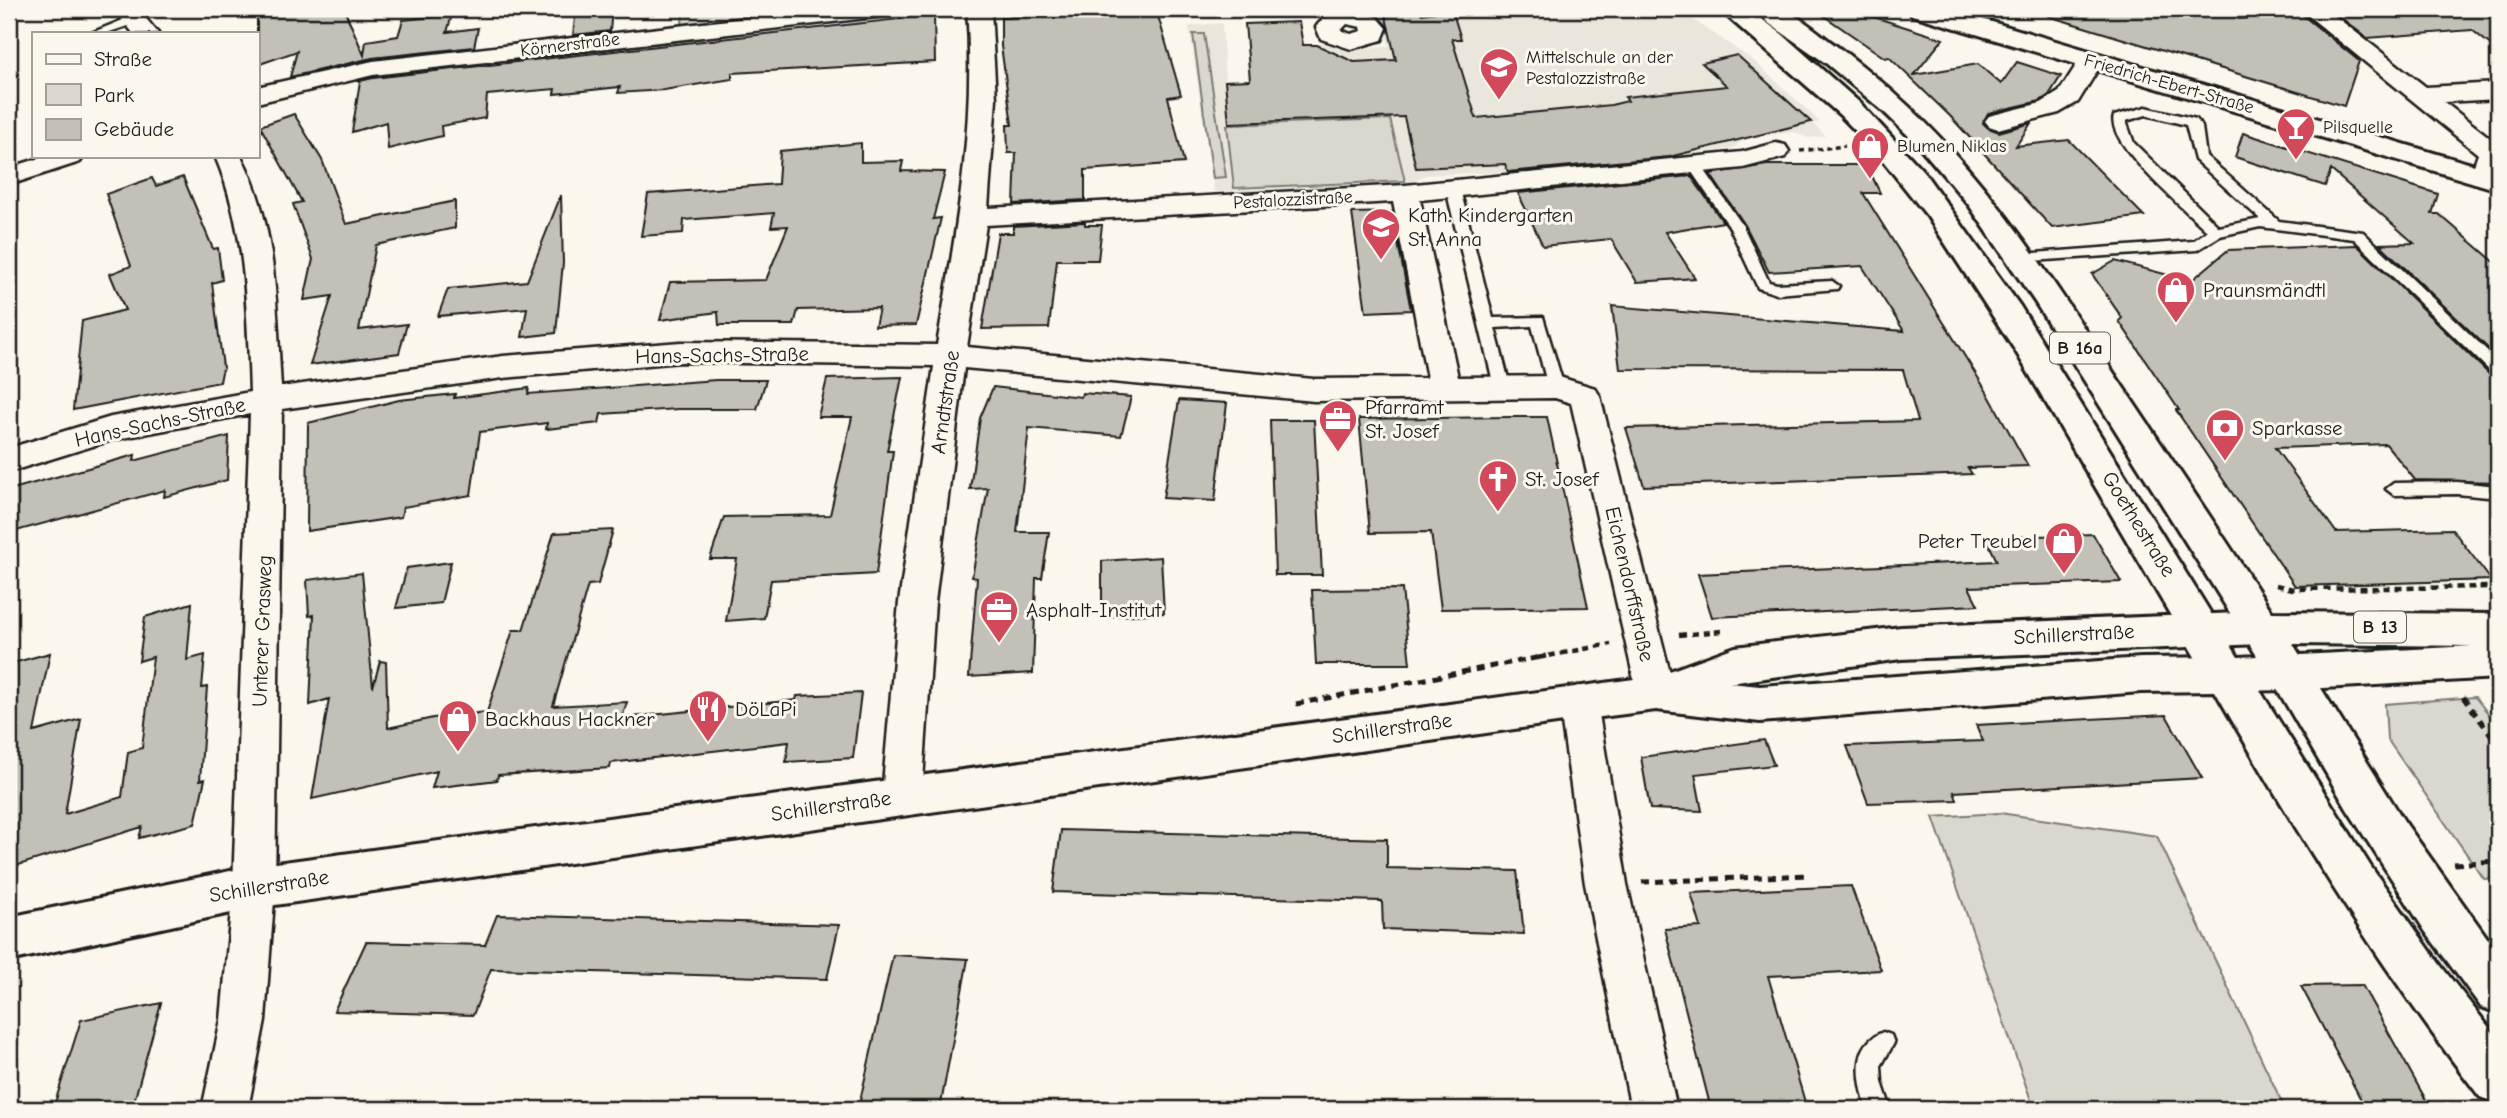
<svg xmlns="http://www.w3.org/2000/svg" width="2507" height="1118" font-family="'Comic Neue',sans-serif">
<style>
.built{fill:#eae6dc}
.green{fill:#dad7ce;stroke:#7b7a75;stroke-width:2}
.building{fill:#c3c0b8;stroke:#1c1c1c;stroke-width:2}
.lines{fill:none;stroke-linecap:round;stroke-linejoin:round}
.lane-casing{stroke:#1c1c1c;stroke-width:5}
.street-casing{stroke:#1c1c1c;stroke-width:5}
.secondary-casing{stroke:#1c1c1c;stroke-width:6}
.primary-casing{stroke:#1c1c1c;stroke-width:6}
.path-far2{stroke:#1c1c1c;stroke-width:3.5;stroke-dasharray:5 3.5;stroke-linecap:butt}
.path-far1{stroke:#1c1c1c;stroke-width:4.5;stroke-dasharray:7 5;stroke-linecap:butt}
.path{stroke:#1c1c1c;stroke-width:5;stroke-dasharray:8 6;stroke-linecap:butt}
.lane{fill:#fbf7ec;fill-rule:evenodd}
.street{fill:#fbf7ec;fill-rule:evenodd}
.secondary{fill:#fbf7ec;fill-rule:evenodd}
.primary{fill:#fbf7ec;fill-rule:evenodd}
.labels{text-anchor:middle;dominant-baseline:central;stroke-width:6;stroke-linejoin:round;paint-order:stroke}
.far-street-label{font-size:18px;fill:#1c1c1c;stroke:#fbf7ec}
.far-poi-label{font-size:18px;fill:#1c1c1c;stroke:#fbf7ec;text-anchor:start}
.shield{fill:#fbf7ec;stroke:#5f5e5a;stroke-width:2}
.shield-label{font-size:19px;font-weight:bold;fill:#1c1c1c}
.poi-label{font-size:21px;fill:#1c1c1c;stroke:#fbf7ec;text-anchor:start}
.street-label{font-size:21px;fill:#1c1c1c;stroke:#fbf7ec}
</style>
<rect width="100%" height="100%" fill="#fbf7ec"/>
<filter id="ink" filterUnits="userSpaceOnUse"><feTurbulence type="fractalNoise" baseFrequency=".0143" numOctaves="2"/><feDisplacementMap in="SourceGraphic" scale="14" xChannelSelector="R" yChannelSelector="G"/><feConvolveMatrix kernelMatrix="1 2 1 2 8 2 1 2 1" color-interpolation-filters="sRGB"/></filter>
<g filter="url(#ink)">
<!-- built -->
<path class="built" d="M 1447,9 L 1677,9 L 1753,60 L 1820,122 L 1813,124 L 1826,136 L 1808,138 L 1794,132 L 1746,138 L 1732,149 L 1534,171 L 1426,175 L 1409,183 L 1214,192 L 1189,26 L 1222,23 L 1225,80 L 1249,79 L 1246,47 L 1324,44 L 1351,50 L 1389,46 L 1382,18 Z"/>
<!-- green -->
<path class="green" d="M 683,9 L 833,9 L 682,25 Z
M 1193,34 L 1204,34 L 1226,177 L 1213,178 Z
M 1390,119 L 1405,181 L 1234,188 L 1227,125 Z
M 2475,697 L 2498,726 L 2498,878 L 2484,879 L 2387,739 L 2385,704 Z
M 2000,813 L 2157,836 L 2285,1109 L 2034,1109 L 1933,817 Z"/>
<!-- building -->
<path class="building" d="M 257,9 L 344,9 L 364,55 L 366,41 L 398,36 L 403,20 L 452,15 L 447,32 L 478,28 L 474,47 L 372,58 L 290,77 L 297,51 L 257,65 Z
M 576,9 L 612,9 L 610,31 L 573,35 Z
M 1040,9 L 1156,9 L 1181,95 L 1168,97 L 1184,163 L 1085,170 L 1085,200 L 1014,204 L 1016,153 L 1008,153 L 1007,125 L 1012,125 L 1001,46 L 1001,18 L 1041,15 Z
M 1384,9 L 1418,9 L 1422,14 L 1452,10 L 1461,39 L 1452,39 L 1476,118 L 1611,105 L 1628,101 L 1625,97 L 1727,86 L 1702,63 L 1737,55 L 1811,122 L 1669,157 L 1508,172 L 1505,164 L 1416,168 L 1404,117 L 1229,123 L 1225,81 L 1250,80 L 1245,24 L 1299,22 L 1303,45 L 1317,45 L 1354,62 L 1396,60 Z
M 1814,9 L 1849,9 L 1943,39 L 1914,75 L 1978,64 L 2001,84 L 2017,62 L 2061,76 L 2049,95 L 2040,101 L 1988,113 L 1983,123 L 1988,128 L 1999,132 L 2031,123 L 2016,146 L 2069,140 L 2144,216 L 2052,228 L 1950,116 L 1889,57 L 1885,58 Z
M 2049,9 L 2227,9 L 2239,19 L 2300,13 L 2359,61 L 2344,106 L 2048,16 Z
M 2498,9 L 2498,51 L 2472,30 L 2367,38 L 2331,10 Z
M 934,15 L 935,62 L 732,73 L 732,79 L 664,90 L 618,93 L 620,87 L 554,94 L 555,89 L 487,95 L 485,118 L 441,126 L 442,136 L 388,149 L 386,122 L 352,132 L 360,81 L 373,78 Z
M 294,114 L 322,160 L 346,224 L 455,201 L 455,228 L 376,245 L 359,330 L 407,324 L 399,353 L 310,365 L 332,296 L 304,300 L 313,259 L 293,204 L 302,202 L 260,126 Z
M 2243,133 L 2438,194 L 2432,214 L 2439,214 L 2498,265 L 2498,358 L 2380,244 L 2414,243 L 2331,170 L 2325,186 L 2235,157 Z
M 861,143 L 861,162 L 903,161 L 901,171 L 945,172 L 933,219 L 941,218 L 916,325 L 875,326 L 879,308 L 798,310 L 794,325 L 719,325 L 718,312 L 660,320 L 670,282 L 766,280 L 788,226 L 771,227 L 774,213 L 684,220 L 683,233 L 641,236 L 648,194 L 778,184 L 780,151 Z
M 1767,165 L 1867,165 L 1880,193 L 1863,193 L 1987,392 L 2028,466 L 1968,468 L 1972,474 L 1644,486 L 1626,428 L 1918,421 L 1903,370 L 1620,369 L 1612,306 L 1904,331 L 1862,266 L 1769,272 L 1745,225 L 1710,174 Z
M 1691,176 L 1723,222 L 1665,232 L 1695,278 L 1637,282 L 1611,239 L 1543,246 L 1518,193 Z
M 183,177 L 213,249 L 218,248 L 222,280 L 212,283 L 223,367 L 220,382 L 73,410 L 82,321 L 125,310 L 110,274 L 131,266 L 106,194 L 152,178 L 156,186 Z
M 561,195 L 563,263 L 556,333 L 522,337 L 527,308 L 438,316 L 448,289 L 527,281 Z
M 1392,212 L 1411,310 L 1366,312 L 1352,213 Z
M 1085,222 L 1085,225 L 1102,225 L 1098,260 L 1057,260 L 1049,328 L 982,329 L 998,233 L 1013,233 L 1013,226 Z
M 2357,245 L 2491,376 L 2498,377 L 2498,482 L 2415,480 L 2386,444 L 2275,448 L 2336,532 L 2452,529 L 2491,580 L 2295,586 L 2176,410 L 2179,410 L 2119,321 L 2122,318 L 2092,274 L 2115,261 L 2191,281 L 2228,250 Z
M 902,377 L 887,451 L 893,451 L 876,574 L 771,580 L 764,618 L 726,621 L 737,559 L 710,559 L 724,517 L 830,515 L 852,417 L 818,417 L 827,379 Z
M 716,380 L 766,380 L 757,409 L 678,409 L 601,414 L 599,423 L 546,429 L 547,423 L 480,432 L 471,495 L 403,507 L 401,517 L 307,531 L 308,423 L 399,400 L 455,394 L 454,398 L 529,388 L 528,394 Z
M 993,387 L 1081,397 L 1082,393 L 1131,397 L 1121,436 L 1029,428 L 1017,532 L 1049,532 L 1042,578 L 1036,578 L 1033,673 L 969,677 L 977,578 L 972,577 L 988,488 L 970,489 L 980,418 Z
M 1179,400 L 1227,403 L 1215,501 L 1163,498 Z
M 1510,417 L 1547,417 L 1588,607 L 1441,609 L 1431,532 L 1370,533 L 1359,419 Z
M 1270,420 L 1314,420 L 1322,575 L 1275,575 Z
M 229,436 L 227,480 L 164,497 L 165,490 L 9,533 L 9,490 L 135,455 L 134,461 Z
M 613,530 L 598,584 L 588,585 L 553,706 L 627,702 L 622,718 L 796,700 L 797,696 L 861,693 L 853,758 L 786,762 L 789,742 L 611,763 L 610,768 L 498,775 L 497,780 L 432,788 L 437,771 L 312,799 L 329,699 L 310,705 L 314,615 L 309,616 L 307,580 L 362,573 L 373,687 L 380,661 L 386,662 L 388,728 L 433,718 L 487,712 L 513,630 L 523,630 L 554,533 Z
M 2093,534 L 2121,582 L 1969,587 L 1978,605 L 1712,617 L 1698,574 L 1997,561 L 1986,538 Z
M 1161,557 L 1164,613 L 1102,617 L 1102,561 Z
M 451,562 L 441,603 L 396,608 L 407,568 Z
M 1402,589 L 1410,664 L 1316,664 L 1312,590 Z
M 192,603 L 187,660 L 205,655 L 202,688 L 207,687 L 200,780 L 205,779 L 195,824 L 139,838 L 142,827 L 9,868 L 9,664 L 50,653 L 34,732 L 81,719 L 65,814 L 122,797 L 128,752 L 142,748 L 153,657 L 139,661 L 145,617 Z
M 2166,715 L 2202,778 L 1954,792 L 1957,800 L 1868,803 L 1847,746 L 1983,741 L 1976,725 Z
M 1764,740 L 1774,765 L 1695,774 L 1702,811 L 1650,809 L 1641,757 Z
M 1061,830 L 1387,839 L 1387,868 L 1517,871 L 1524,934 L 1383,929 L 1382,901 L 1053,892 Z
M 1851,886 L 1881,970 L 1768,976 L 1807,1109 L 1711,1109 L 1665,929 L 1701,927 L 1691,893 Z
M 497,915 L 839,925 L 827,979 L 491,969 L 473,1015 L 334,1011 L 366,942 L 485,945 Z
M 893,955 L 968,959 L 940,1109 L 859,1105 Z
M 2362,985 L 2431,1109 L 2366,1109 L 2301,986 Z
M 161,1003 L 132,1109 L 53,1109 L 81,1020 Z"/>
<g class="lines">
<!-- lane casing -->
<g class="lane-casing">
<path id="lane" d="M 135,15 L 139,16 L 139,22 L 107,33 L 91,33 Z
M 2146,107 L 2196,119 L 2202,127 L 2206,156 L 2279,221 L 2363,232 L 2498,361 L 2498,375 L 2493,374 L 2354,239 L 2260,227 L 2220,236 L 2197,250 L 2017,262 L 2015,259 L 2022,254 L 2193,241 L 2207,231 C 2187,211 2105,143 2114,116 ZM 2146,115 L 2186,125 L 2195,160 L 2260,219 L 2219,227 L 2134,143 L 2126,121 Z
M 1694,161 L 1699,162 L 1743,226 L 1769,282 L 1777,284 L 1832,281 L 1839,286 L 1837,289 L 1777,294 L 1758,288 L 1729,226 L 1687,165 Z
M 1453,185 L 1460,189 L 1493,318 L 1543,317 L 1564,387 L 1562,391 L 1556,392 L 1548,387 L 1532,326 L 1495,328 L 1510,386 L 1502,391 L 1494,386 L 1446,189 Z
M 2457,482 L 2498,486 L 2498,498 L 2457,494 L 2394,495 L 2386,489 L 2394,483 Z
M 1883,1032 L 1891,1035 L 1894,1043 L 1881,1066 L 1882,1082 L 1891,1109 L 1867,1109 C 1859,1083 1850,1045 1883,1032 Z"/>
</g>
<!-- street casing -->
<g class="street-casing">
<path id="street" d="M 114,9 L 138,9 L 158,33 L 133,33 Z
M 825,9 L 897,9 L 893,14 L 885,16 L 373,75 L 257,103 L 257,87 L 373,61 Z
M 967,9 L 991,9 L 996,99 L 988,208 L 1405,185 L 1742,152 L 1776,143 L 1785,145 L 1789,151 L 1785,157 L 1743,168 L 1420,200 L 1458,377 L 1556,376 L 1595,388 L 1600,396 L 1675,693 L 1669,704 L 1656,709 L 1643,704 L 1637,693 L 1572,407 L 1571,403 L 1555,398 L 1314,401 L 964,368 L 935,602 L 922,796 L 916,809 L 902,814 L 888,809 L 882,796 L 899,602 L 934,366 L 681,362 L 503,378 L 282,409 L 275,887 L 265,1020 L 248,1109 L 202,1109 L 221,1020 L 233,887 L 250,414 L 112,440 L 9,472 L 9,448 L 111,417 L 250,392 C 247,311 247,231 215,156 L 241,156 C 278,226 276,309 281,387 L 503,356 L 681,342 L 937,345 C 956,232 976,124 967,9 ZM 1393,202 L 1427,378 L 1314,379 L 967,347 L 986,225 Z
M 2300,9 L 2326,9 L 2426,87 L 2498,83 L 2498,99 L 2444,102 L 2498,144 L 2498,175 L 2494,183 L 2474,183 L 2470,177 L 2478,154 Z
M 1345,10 L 1377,17 L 1387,28 L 1382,40 L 1351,49 L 1321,39 L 1316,27 C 1324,16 1332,13 1345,10 ZM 1347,24 L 1361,27 L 1362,31 L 1351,34 L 1341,30 Z
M 2091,54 L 2100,56 L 2103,61 L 2078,102 L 2059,113 L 1998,129 L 1989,126 L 1985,121 L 1989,116 L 2041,103 L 2059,92 L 2082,56 Z
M 46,156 L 84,156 L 80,162 L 9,185 L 9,168 Z
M 1578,686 L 1591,691 L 1597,702 L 1627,884 L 1677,1109 L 1631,1109 L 1585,884 L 1559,702 L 1565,691 Z"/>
</g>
<!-- secondary casing -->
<g class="secondary-casing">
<path id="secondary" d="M 1908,9 L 1948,9 L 2498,172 L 2498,190 L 1912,15 Z
M 2261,612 L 2275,617 L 2281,628 L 2275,639 L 2261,644 L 1901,659 L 1730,683 L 1760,686 L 2141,658 L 2227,657 L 2242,662 L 2371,867 L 2441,966 L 2498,1039 L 2498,1104 L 2480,1097 C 2381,969 2296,832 2215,691 L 2141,692 L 1760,722 L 1656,710 L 1578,720 L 254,908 L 9,961 L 9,917 L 254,866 L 1656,676 L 1735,647 L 1901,627 Z
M 2289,656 L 2304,661 L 2404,821 L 2498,953 L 2498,1013 L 2481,1007 L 2425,931 L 2347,809 L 2268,673 L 2274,661 Z"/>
</g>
<!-- primary casing -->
<g class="primary-casing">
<path id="primary" d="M 1719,9 L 1748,9 L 1782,34 L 1860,103 L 1923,171 L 2020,306 L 2238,657 L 2257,656 L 2035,302 L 1969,205 L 1918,145 L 1883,111 L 1827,64 L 1767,22 L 1763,16 L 1767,10 C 1789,5 1813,29 1831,42 C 1963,138 2029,245 2117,378 C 2169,456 2222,533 2272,612 L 2498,614 L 2498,678 L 2289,690 L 2227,691 L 2212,686 L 2015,350 L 1928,217 L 1876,152 L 1840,115 ZM 2293,644 L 2472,646 L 2300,655 Z"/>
</g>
<!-- path-far2 -->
<path class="path-far2" d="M 1800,151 L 1845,146"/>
<!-- path-far1 -->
<path class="path-far1" d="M 2276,585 L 2293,589 L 2498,587
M 1679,635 L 1722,631
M 1537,658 L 1611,644"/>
<!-- path -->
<path class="path" d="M 2463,697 L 2498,744
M 1296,704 L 1546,656
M 2454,864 L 2498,861
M 1642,882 L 1809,875"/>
<!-- lane -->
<use href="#lane" class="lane"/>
<!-- street -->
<use href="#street" class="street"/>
<!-- secondary -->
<use href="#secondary" class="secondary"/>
<!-- primary -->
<use href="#primary" class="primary"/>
</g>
</g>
<!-- icons -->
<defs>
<g id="school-pin" transform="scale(2.0125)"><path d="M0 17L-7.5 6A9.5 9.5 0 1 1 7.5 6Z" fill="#d1495b" stroke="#fbf7ec"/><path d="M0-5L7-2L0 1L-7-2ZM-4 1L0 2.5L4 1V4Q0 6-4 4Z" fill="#fff"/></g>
<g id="bar-pin" transform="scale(2.0125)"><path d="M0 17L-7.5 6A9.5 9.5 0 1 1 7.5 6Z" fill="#d1495b" stroke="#fbf7ec"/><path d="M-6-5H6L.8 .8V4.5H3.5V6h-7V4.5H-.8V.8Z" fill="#fff"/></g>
<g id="shop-pin" transform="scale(2.0125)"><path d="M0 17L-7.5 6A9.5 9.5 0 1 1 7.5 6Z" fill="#d1495b" stroke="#fbf7ec"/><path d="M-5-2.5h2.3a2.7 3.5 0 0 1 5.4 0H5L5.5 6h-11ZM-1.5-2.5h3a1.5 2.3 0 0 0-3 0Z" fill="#fff"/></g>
<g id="office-pin" transform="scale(2.0125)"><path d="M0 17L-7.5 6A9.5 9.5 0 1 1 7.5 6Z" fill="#d1495b" stroke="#fbf7ec"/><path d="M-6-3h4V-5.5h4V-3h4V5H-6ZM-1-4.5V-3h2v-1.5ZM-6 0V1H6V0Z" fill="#fff"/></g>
<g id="bank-pin" transform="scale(2.0125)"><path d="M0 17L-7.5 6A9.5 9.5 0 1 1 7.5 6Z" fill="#d1495b" stroke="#fbf7ec"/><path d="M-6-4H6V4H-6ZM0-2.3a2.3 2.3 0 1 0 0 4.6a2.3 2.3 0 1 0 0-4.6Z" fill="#fff"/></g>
<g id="church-pin" transform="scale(2.0125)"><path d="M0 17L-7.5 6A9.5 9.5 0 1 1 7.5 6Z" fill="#d1495b" stroke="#fbf7ec"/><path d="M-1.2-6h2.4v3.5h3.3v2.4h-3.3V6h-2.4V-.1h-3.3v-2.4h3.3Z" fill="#fff"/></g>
<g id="restaurant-pin" transform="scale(2.0125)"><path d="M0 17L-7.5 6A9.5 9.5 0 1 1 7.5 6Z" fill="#d1495b" stroke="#fbf7ec"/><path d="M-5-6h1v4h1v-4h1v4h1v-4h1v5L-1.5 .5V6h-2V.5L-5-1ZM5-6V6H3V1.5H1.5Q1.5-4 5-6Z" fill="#fff"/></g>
</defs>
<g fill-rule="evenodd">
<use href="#school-pin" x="1499" y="67"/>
<use href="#bar-pin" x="2296" y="127"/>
<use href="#shop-pin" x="1870" y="146"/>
<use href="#school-pin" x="1381" y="227"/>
<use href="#shop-pin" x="2176" y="290"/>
<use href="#office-pin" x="1338" y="419"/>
<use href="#bank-pin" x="2225" y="428"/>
<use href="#church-pin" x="1498" y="479"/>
<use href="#shop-pin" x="2064" y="541"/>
<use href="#office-pin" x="999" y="610"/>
<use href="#restaurant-pin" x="708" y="709"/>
<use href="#shop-pin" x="458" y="719"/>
</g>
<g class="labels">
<!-- far-street labels -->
<g class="far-street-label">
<text transform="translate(570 45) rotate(-7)">Körnerstraße</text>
<text transform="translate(2169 84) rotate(16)">Friedrich-Ebert-Straße</text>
<text transform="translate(1293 200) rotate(-3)">Pestalozzistraße</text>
</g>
<!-- far-poi labels -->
<g class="far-poi-label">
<text x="1526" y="57">Mittelschule an der<tspan x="1526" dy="21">Pestalozzistraße</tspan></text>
<text x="2323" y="127">Pilsquelle</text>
<text x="1897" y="146">Blumen Niklas</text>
</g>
<!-- shield labels -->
<g class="shield">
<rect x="2050" y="332.5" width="60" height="31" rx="5"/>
<rect x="2354" y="611.5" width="52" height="31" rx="5"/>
</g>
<g class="shield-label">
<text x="2080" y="348">B 16a</text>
<text x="2380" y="627">B 13</text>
</g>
<!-- poi labels -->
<g class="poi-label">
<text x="1408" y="215">Kath. Kindergarten<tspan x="1408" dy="24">St. Anna</tspan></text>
<text x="2203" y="290">Praunsmändtl</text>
<text x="1365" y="407">Pfarramt<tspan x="1365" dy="24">St. Josef</tspan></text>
<text x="2252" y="428">Sparkasse</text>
<text x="1525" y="479">St. Josef</text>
<text x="2037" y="541" text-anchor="end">Peter Treubel</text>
<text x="1026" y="610">Asphalt-Institut</text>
<text x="735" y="709">DöLaPi</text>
<text x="485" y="719">Backhaus Hackner</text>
</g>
<!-- street labels -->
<g class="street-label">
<text transform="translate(722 355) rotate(-1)">Hans-Sachs-Straße</text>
<text transform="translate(945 402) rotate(-82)">Arndtstraße</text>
<text transform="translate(160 422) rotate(-12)">Hans-Sachs-Straße</text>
<text transform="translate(2139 524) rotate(58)">Goethestraße</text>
<text transform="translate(1630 584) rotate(77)">Eichendorffstraße</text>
<text transform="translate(262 631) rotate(-88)">Unterer Grasweg</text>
<text transform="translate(2074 634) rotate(-3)">Schillerstraße</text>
<text transform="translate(1392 728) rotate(-8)">Schillerstraße</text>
<text transform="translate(831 806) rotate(-8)">Schillerstraße</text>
<text transform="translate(269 886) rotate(-9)">Schillerstraße</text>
</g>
</g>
<!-- margin -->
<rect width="2507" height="1118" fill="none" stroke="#fbf7ec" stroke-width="35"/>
<rect x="18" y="18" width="2472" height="1083" fill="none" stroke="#1c1c1c" stroke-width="2.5" filter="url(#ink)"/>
<!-- legend -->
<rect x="32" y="32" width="228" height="126" fill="#fbf7ec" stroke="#a29f99" stroke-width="2"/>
<rect x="46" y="54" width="35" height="10" fill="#fbf7ec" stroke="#a29f99" stroke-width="2"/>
<text x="94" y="66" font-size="21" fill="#1c1c1c">Straße</text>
<rect x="46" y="84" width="35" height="21" fill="#dad7ce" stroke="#a29f99" stroke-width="2"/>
<text x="94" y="102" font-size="21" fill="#1c1c1c">Park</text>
<rect x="46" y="119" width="35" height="21" fill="#c3c0b8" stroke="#a29f99" stroke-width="2"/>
<text x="94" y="136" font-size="21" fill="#1c1c1c">Gebäude</text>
</svg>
